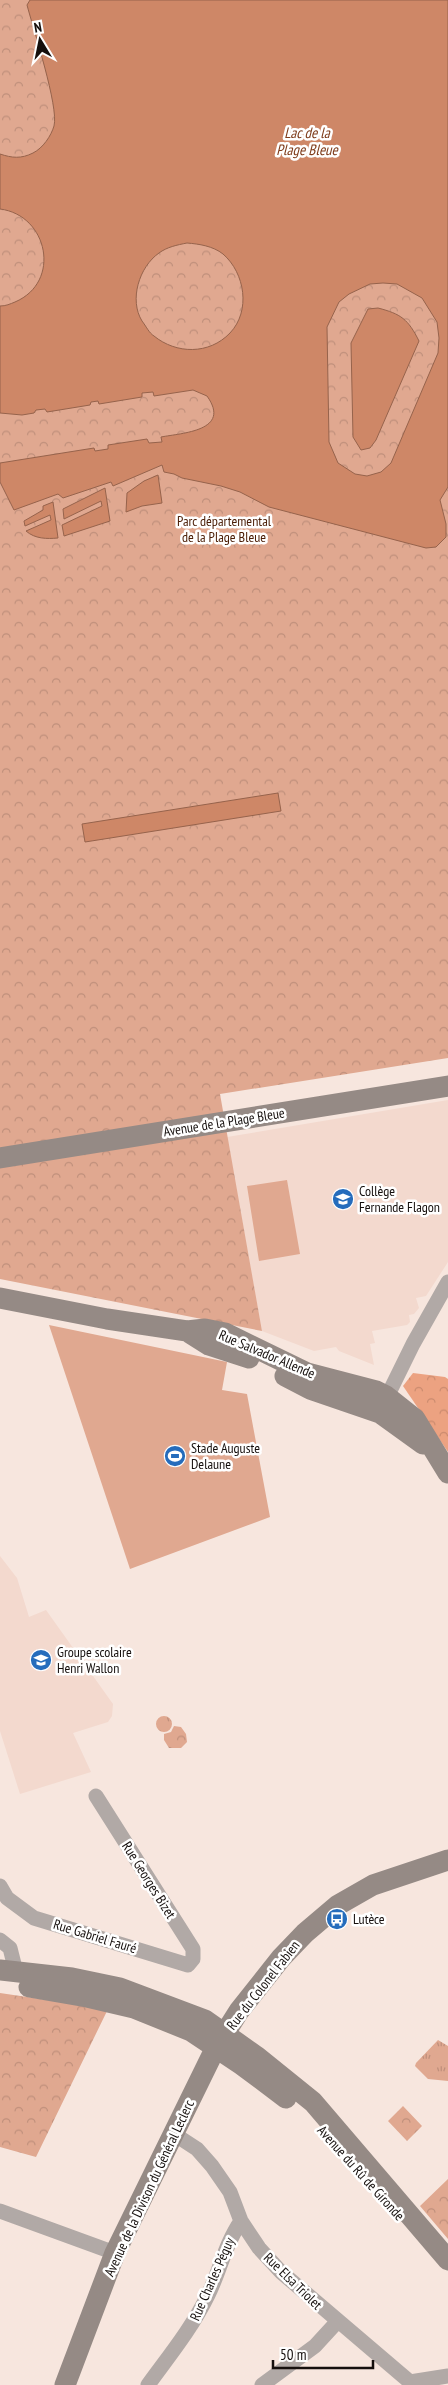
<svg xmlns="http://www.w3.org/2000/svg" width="448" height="2385" font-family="'PT Sans Narrow',sans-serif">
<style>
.built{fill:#f3d9ce}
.grass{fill:url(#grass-tufts)}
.forest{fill:url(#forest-crowns)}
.park{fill:url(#park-crowns)}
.pitch{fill:#e0a890}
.water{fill:#ce8767;stroke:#96634c;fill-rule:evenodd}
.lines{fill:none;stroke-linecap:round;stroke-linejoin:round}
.street{stroke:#b1a9a6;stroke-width:15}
.secondary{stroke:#958a85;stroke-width:21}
.labels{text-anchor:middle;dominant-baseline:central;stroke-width:5;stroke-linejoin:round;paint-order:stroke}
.park-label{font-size:14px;fill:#491c04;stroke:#fff}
.street-label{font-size:14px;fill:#150f0d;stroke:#fff}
.poi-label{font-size:14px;fill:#150f0d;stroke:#fff;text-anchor:start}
.water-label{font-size:15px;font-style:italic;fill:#7f3c1b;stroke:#fff}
</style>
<defs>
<pattern id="grass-tufts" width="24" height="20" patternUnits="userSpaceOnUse" patternTransform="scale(1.25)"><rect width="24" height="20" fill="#e0a890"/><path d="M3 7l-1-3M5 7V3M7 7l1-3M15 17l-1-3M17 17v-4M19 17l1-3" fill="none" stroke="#bf8f7b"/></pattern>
<pattern id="forest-crowns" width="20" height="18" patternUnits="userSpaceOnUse" patternTransform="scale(1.25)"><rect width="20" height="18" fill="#eca281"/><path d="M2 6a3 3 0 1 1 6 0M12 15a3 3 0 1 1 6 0" fill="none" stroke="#ca8a6e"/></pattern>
<pattern id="park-crowns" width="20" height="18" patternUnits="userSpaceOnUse" patternTransform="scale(1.25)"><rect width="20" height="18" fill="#e0a890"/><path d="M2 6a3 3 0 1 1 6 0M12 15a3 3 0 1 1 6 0" fill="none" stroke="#bf8f7b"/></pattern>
</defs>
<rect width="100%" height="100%" fill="#f7e6de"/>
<!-- built -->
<path class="built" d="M 448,1100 L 448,1262 L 426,1296 L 416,1298 L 419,1308 L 414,1314 L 409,1315 L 410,1322 L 407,1325 L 372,1331 L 375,1343 L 370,1344 L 374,1365 L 339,1351 L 336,1347 L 314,1351 L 262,1331 L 227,1137 Z
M 0,1556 L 17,1578 L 29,1617 L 46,1610 L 113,1704 L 112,1716 L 108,1722 L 73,1733 L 91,1772 L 20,1794 L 0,1731 Z"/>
<!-- grass -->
<path class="grass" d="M156 1724a8 8 0 1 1 16 0a8 8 0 1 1-16 0Z
M 438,2040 L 448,2046 L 448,2081 L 428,2079 L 415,2066 L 416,2063 Z"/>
<!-- forest -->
<path class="forest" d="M 413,1373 L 445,1377 L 448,1379 L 448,1452 L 403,1386 Z"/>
<!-- park -->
<path class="park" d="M 0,0 L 448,0 L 448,1058 L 220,1094 L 262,1331 L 0,1279 Z
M 174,1726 L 181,1727 L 186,1734 L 187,1742 L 181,1748 L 169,1748 L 164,1740 L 164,1734 L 171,1732 Z
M 0,1993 L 108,2009 L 36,2157 L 0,2147 Z
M 403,2106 L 422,2126 L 407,2141 L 388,2121 Z
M 448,2179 L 448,2239 L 420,2206 Z"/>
<!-- pitch -->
<path class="pitch" d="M 287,1180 L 300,1254 L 259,1261 L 247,1186 Z
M 49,1325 L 227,1362 L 222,1390 L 247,1394 L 270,1517 L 130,1569 Z"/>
<!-- water -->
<path class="water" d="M 30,0 L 448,0 L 448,487 L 440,500 L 446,524 L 446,537 L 436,547 L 426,548 L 269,507 L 240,492 L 221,486 L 182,478 L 174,474 L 164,472 L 162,465 L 113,486 L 111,482 L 63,498 L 58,494 L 14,510 L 0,482 L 0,463 L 94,448 L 95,451 L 108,449 L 108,445 L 147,439 L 149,443 L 162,442 L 161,437 C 182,433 232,431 207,396 L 193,390 L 154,396 L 153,392 L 142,393 L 142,397 L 99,404 L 98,401 L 91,402 L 90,405 L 47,412 L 45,409 L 36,410 L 34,413 L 22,415 L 0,413 L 0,306 C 6,306 10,304 15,302 C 62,282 48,215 0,209 L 0,154 C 12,158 21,159 33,153 C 43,148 51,136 54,126 C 59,107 33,28 27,5 ZM 187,243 C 199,244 213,246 223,254 C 245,273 251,311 230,333 C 209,355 176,354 154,336 C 149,333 146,326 142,321 C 129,300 139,267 159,253 C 167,247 177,245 187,243 ZM 383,283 L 397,284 L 422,298 L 437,322 L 439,338 L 438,353 L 391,463 L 381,472 L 367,476 L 355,474 L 338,463 L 329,442 L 327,327 L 339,302 L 349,294 L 370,284 Z
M 378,308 C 401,314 408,319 419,341 L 376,440 L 370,448 L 361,450 L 353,437 L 351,343 L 368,309 Z
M 158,475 L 162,503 L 142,506 L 126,512 L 127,493 L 144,481 Z
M 105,488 L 110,521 L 64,536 L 62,525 L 102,506 L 101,501 L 64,519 L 63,509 Z
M 53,502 L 58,538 C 47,539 35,539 26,531 L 51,520 L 50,515 L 25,526 L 24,521 L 43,510 L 43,506 Z
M 278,793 L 281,811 L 85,842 L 82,824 Z"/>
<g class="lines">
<!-- street -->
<path class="street" d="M 383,1405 L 413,1344 L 448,1282
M 0,1886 L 7,1898 L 34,1918 L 188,1965 L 193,1959 L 193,1949 L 96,1796
M 0,1940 L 10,1948 L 16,1972
M 174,2134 L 197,2149 L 212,2166 L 230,2192 L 241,2221 L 259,2248 L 281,2272 L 410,2382 L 448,2376
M 0,2211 L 115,2253
M 148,2385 C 169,2356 192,2328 208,2295 C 220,2271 225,2244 241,2221
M 262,2385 L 315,2346 L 337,2322"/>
<!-- secondary -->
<path class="secondary" d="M 0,1158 L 448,1086
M 0,1298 L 107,1319 L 187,1331 L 205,1329 L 225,1333 L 307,1373 L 376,1391 L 386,1396 L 415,1419 L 448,1473
M 190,1333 L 209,1345 L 249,1358
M 285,1376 L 310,1389 L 380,1413 L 423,1444
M 0,1970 L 72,1978 L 120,1988 L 205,2020 L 256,2056 L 313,2102 L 448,2260
M 29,1987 L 87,1997 L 134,2008 L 191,2031 L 242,2065 L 286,2098
M 65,2385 L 115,2253 L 215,2049 L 239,2011 L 281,1958 L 305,1933 L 338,1905 L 373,1885 L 448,1860"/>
</g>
<!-- icons -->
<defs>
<g id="school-disc" transform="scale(1.125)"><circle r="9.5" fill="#256cbc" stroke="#fff"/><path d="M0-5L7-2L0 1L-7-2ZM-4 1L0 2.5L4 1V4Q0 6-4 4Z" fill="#fff"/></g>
<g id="stadium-disc" transform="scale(1.125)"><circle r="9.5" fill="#256cbc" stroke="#fff"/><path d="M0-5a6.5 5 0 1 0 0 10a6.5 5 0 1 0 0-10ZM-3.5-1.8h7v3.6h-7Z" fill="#fff"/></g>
<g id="bus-disc" transform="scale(1.125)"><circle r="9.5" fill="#256cbc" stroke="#fff"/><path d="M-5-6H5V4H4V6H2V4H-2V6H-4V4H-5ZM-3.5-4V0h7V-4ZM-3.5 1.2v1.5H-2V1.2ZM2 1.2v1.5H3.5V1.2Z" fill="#fff"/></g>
</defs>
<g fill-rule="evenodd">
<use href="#school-disc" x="343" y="1199"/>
<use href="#stadium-disc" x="175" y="1456"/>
<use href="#school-disc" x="41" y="1660"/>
<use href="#bus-disc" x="337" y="1919"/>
</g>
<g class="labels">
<!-- park labels -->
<g class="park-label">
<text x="224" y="521">Parc départemental<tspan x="224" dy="16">de la Plage Bleue</tspan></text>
</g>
<!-- street labels -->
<g class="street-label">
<text transform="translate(224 1122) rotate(-9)">Avenue de la Plage Bleue</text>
<text transform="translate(267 1354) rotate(23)">Rue Salvador Allende</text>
<text transform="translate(149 1880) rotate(58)">Rue Georges Bizet</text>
<text transform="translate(95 1936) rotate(17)">Rue Gabriel Fauré</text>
<text transform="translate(263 1985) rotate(-52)">Rue du Colonel Fabien</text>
<text transform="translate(361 2173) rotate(48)">Avenue du Rû de Gironde</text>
<text transform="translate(149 2188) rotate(-65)">Avenue de la Divison du Général Leclerc</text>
<text transform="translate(212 2279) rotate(-66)">Rue Charles Péguy</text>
<text transform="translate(293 2281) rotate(44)">Rue Elsa Triolet</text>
</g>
<!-- poi labels -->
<g class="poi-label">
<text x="359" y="1191">Collège<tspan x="359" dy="16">Fernande Flagon</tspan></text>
<text x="191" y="1448">Stade Auguste<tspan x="191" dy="16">Delaune</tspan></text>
<text x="57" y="1652">Groupe scolaire<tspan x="57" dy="16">Henri Wallon</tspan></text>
<text x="353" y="1919">Lutèce</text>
</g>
<!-- water labels -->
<g class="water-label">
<text x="307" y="132">Lac de la<tspan x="307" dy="17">Plage Bleue</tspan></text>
</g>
</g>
<!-- north arrow -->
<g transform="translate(40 40) rotate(350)" stroke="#ffffff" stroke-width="4" paint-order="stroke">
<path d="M0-4L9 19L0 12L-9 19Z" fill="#150f0d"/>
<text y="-8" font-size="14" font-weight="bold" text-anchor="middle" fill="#150f0d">N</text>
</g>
<!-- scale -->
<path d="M273 2360v8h100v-8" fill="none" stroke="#150f0d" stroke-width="2.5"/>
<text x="280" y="2360" font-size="15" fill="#150f0d" stroke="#ffffff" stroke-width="4" paint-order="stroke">50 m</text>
</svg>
